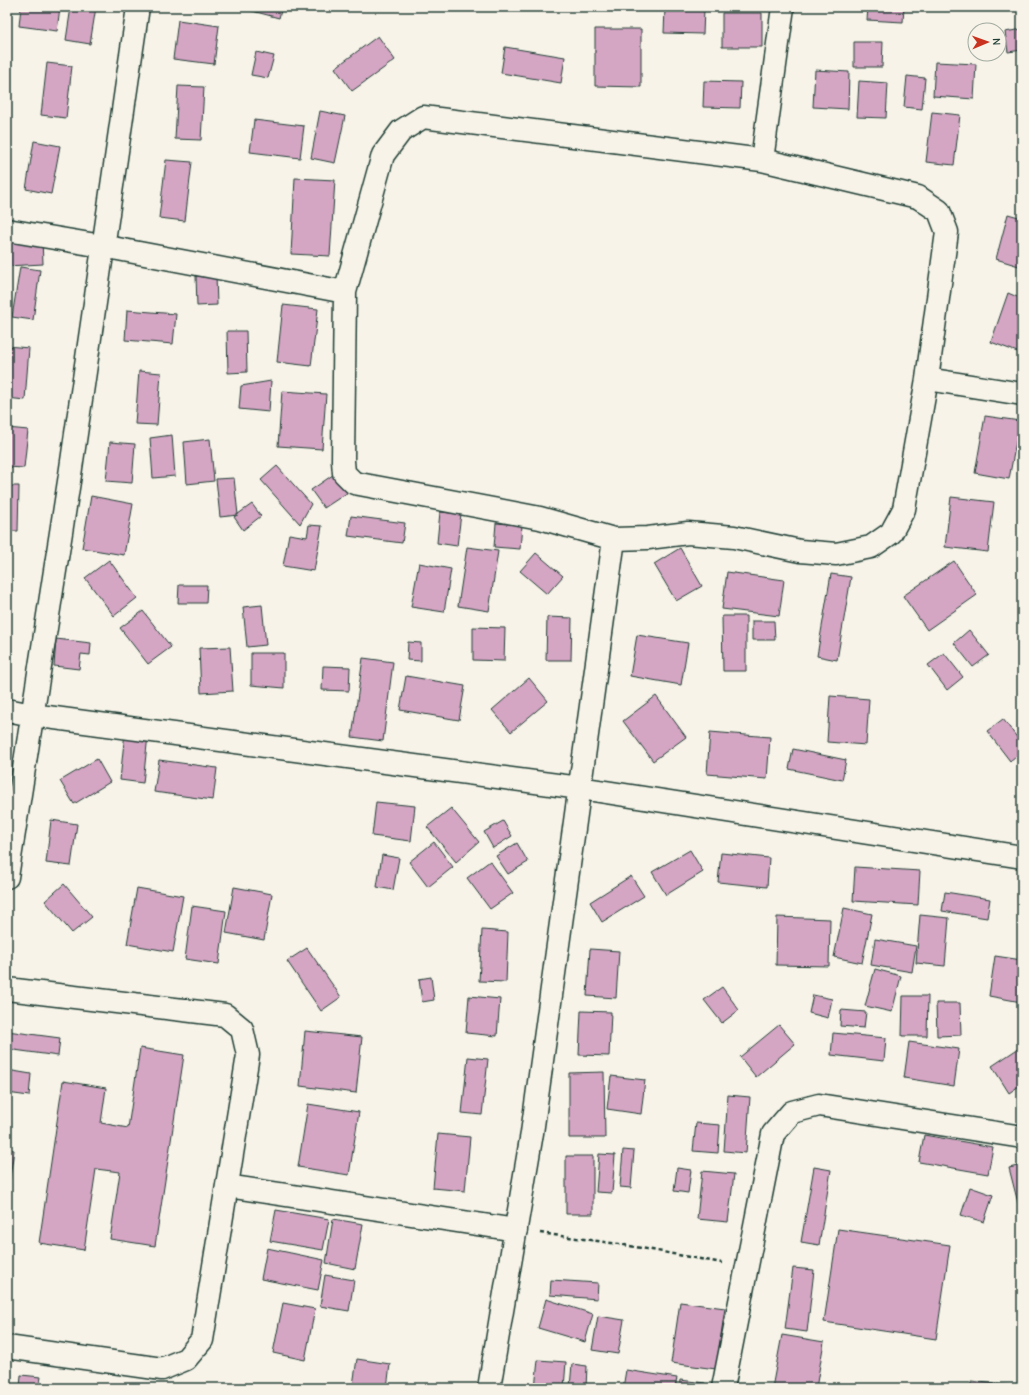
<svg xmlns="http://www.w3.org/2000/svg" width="1029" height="1395" font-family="'Comic Neue',sans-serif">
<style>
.building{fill:#d5a5c4;stroke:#1f3d34}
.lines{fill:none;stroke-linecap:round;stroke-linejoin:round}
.minor-casing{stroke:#1f3d34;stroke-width:25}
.path{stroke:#1f3d34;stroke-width:2.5;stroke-dasharray:4 3;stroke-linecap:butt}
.minor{stroke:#f7f3e8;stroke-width:22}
</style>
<rect width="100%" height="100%" fill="#f7f3e8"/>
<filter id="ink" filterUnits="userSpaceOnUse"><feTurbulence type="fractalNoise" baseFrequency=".025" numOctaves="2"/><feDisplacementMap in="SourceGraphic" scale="8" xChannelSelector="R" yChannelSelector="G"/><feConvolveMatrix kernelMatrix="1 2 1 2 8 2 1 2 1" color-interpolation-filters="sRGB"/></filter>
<g filter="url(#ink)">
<!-- building -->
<path class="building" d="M 21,7 L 60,7 L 57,31 L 19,26 Z
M 71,7 L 96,7 L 90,44 L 66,40 Z
M 237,7 L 282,7 L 279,18 Z
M 868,7 L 904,7 L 903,22 L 867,20 Z
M 665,8 L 704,9 L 703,34 L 664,33 Z
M 722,13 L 762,13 L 762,47 L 722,47 Z
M 178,20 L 219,26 L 214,64 L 173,59 Z
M 595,29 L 641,29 L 641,87 L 595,86 Z
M 1022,29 L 1022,50 L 1008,52 L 1005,32 Z
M 378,36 L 395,60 L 352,91 L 335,68 Z
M 854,42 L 883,42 L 882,67 L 854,67 Z
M 505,47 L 565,57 L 561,83 L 501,73 Z
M 256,52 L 274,56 L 268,78 L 251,75 Z
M 935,62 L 976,64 L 974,99 L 933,96 Z
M 47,63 L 72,66 L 66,118 L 41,115 Z
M 815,70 L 849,72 L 848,109 L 813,107 Z
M 907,76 L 925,78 L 922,109 L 904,107 Z
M 704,81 L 741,82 L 740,108 L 703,107 Z
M 859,81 L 888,83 L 886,118 L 857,117 Z
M 178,86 L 204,87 L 201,140 L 175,139 Z
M 320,111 L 345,116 L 335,163 L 311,158 Z
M 932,112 L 960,115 L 954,165 L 926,162 Z
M 254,120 L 304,126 L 300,158 L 250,152 Z
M 34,141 L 60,146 L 51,194 L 26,189 Z
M 166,160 L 192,162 L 185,221 L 159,218 Z
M 295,178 L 335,180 L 330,256 L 291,254 Z
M 1008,214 L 1022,218 L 1022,267 L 996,259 Z
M 42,238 L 43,264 L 7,266 L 7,240 Z
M 20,267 L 40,270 L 33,320 L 12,317 Z
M 216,275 L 217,305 L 197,306 L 196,276 Z
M 1008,293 L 1022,299 L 1022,348 L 1020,353 L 991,342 Z
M 283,305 L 318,309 L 311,366 L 277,362 Z
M 127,310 L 176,314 L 173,344 L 125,340 Z
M 227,331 L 246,331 L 247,372 L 228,373 Z
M 7,346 L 29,348 L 25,400 L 7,398 Z
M 139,371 L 161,373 L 157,425 L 135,424 Z
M 271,381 L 269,412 L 239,409 L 241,386 Z
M 282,391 L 326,394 L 322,449 L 278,446 Z
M 985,416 L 1020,421 L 1009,479 L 975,473 Z
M 7,428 L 28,430 L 24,468 L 7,467 Z
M 172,435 L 175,476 L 153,478 L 150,438 Z
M 210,439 L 214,481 L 187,484 L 184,442 Z
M 110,442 L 135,444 L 132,483 L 106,481 Z
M 277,466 L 311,504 L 300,524 L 261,480 Z
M 340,470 L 353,489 L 324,508 L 311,490 Z
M 234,478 L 238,515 L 220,517 L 216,479 Z
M 7,486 L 19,486 L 18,531 L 7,531 Z
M 91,496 L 133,504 L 124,555 L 82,548 Z
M 951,497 L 994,502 L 988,552 L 945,547 Z
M 252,504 L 261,516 L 243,530 L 234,517 Z
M 440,512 L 461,514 L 457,546 L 437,543 Z
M 351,516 L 405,523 L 402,543 L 348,536 Z
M 496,523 L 522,525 L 520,549 L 494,547 Z
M 309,525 L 322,526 L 314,571 L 283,566 L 289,534 L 307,537 Z
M 467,547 L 498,551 L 489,611 L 458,606 Z
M 680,548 L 702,586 L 676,601 L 654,564 Z
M 536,553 L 563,576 L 547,594 L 520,571 Z
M 109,560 L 137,598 L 114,616 L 85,578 Z
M 954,561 L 977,595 L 927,630 L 903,596 Z
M 419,563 L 451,569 L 444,612 L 411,607 Z
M 727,572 L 784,580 L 779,616 L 722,609 Z
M 831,574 L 851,577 L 837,660 L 817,656 Z
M 179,585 L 207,585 L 206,603 L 178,603 Z
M 262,605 L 266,645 L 247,647 L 243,607 Z
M 143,611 L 171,647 L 148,664 L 120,628 Z
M 722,616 L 746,616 L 746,671 L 723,671 Z
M 547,617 L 572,618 L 571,660 L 546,660 Z
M 752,621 L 774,621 L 775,640 L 752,640 Z
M 473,627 L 505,628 L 504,661 L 473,660 Z
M 969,630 L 989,655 L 973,667 L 954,643 Z
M 637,635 L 688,643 L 681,685 L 630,676 Z
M 56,639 L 91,643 L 90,655 L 81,654 L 79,669 L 54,666 Z
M 408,642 L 421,643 L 421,661 L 407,660 Z
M 230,647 L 233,691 L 201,693 L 199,648 Z
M 251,653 L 284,653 L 284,688 L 251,685 Z
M 944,653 L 963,677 L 947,690 L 928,665 Z
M 363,658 L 393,662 L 383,741 L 352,737 Z
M 323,666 L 350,667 L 349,691 L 322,690 Z
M 406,676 L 465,686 L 459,720 L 400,710 Z
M 529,678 L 548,701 L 511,732 L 492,710 Z
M 656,696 L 686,737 L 653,761 L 623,721 Z
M 830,696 L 869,699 L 866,745 L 827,742 Z
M 1003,719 L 1022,744 L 1022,751 L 1010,761 L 987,731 Z
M 125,732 L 148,735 L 143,783 L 120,780 Z
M 710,732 L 770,737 L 767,779 L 707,774 Z
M 793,749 L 846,760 L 842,780 L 789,769 Z
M 97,759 L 110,782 L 74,804 L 60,781 Z
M 159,760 L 217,768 L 213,800 L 154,792 Z
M 376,802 L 415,806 L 411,841 L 372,836 Z
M 451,808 L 479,842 L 456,862 L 427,827 Z
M 51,820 L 77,824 L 71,866 L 46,863 Z
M 503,821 L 512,836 L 493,848 L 484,832 Z
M 434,842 L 453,867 L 428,887 L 409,862 Z
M 517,843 L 528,862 L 508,874 L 496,856 Z
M 690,850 L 703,872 L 666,895 L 652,872 Z
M 721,853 L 769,858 L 767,887 L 718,882 Z
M 382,855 L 399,858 L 393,890 L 377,887 Z
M 490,861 L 513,893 L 490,909 L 467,878 Z
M 855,867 L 920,871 L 918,905 L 853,901 Z
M 631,876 L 644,896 L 602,922 L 590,902 Z
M 64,884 L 92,917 L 72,933 L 45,901 Z
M 234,887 L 272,894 L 264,940 L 226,933 Z
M 137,888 L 183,896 L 173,952 L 127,944 Z
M 945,892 L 990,899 L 987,918 L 942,911 Z
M 192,906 L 226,911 L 219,964 L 185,959 Z
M 844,908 L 872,914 L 862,963 L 834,957 Z
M 920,915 L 949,918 L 945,966 L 916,963 Z
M 777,917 L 830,919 L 829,966 L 776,965 Z
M 482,930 L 508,932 L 506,982 L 479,981 Z
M 875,939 L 916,946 L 912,972 L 871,965 Z
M 307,948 L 341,997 L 321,1011 L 287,961 Z
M 590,949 L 619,951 L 616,998 L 587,996 Z
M 995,956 L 1022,960 L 1021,1002 L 989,996 Z
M 875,969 L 901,976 L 892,1012 L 865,1006 Z
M 431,977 L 434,1000 L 422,1002 L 419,979 Z
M 722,987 L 739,1010 L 722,1023 L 704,1000 Z
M 813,995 L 832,999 L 828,1018 L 809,1013 Z
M 469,996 L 500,999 L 497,1036 L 466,1033 Z
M 903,996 L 928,996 L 927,1036 L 902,1036 Z
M 936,1003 L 960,1003 L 961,1035 L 937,1036 Z
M 841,1010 L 866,1012 L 864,1028 L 840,1026 Z
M 581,1011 L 611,1012 L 609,1056 L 579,1055 Z
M 779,1025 L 795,1044 L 756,1077 L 740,1057 Z
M 7,1031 L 60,1038 L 58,1056 L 7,1049 Z
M 305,1031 L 362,1037 L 356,1093 L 300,1086 Z
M 833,1033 L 886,1038 L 884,1061 L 831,1055 Z
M 909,1042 L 959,1049 L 954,1086 L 904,1078 Z
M 1022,1046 L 1022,1084 L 1009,1093 L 992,1066 Z
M 140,1048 L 184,1055 L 155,1246 L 110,1239 L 120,1172 L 96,1169 L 84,1250 L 39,1243 L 63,1081 L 106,1088 L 101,1123 L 128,1128 Z
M 468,1057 L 488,1059 L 482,1115 L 462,1113 Z
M 7,1070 L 31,1074 L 29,1096 L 7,1093 Z
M 604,1072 L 605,1138 L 569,1138 L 569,1073 Z
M 611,1076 L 645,1080 L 641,1114 L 607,1109 Z
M 728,1095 L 750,1097 L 746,1153 L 724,1151 Z
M 308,1104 L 359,1112 L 349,1175 L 298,1167 Z
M 696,1123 L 720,1125 L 718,1153 L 693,1151 Z
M 438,1134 L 470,1137 L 465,1191 L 433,1188 Z
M 924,1135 L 993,1147 L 988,1174 L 919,1162 Z
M 7,1149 L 14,1150 L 7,1198 Z
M 623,1150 L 634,1151 L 631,1188 L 620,1187 Z
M 599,1154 L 615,1155 L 612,1193 L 596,1192 Z
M 566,1156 L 593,1156 L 593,1214 L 566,1214 Z
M 1022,1165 L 1022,1202 L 1018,1203 L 1009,1168 Z
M 814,1167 L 831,1170 L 819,1245 L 801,1242 Z
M 677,1168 L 691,1170 L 688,1193 L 674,1191 Z
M 702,1171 L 734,1174 L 728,1222 L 697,1219 Z
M 970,1187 L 993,1195 L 984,1222 L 961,1215 Z
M 276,1210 L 329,1219 L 323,1250 L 270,1241 Z
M 333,1219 L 363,1224 L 355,1269 L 326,1263 Z
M 838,1229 L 950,1245 L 936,1339 L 824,1322 Z
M 267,1248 L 324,1260 L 318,1290 L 261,1279 Z
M 793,1268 L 814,1270 L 807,1332 L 785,1329 Z
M 325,1275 L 354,1280 L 349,1311 L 320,1306 Z
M 551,1280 L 598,1283 L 597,1299 L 550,1295 Z
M 546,1299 L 593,1314 L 585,1342 L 538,1328 Z
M 680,1302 L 725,1308 L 716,1369 L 671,1363 Z
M 283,1303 L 315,1309 L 305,1360 L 273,1353 Z
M 598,1316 L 624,1320 L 618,1354 L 592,1350 Z
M 782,1335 L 824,1342 L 816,1388 L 772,1388 Z
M 357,1359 L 390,1364 L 387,1388 L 373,1388 L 353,1385 Z
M 538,1360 L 566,1362 L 564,1388 L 535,1388 Z
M 572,1364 L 587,1366 L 586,1388 L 570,1387 Z
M 626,1370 L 677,1378 L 675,1388 L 623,1388 Z
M 21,1375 L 41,1377 L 39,1388 L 20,1388 Z
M 680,1380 L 705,1383 L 705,1388 L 679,1388 Z
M 971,1381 L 1013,1386 L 1013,1388 L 971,1388 Z"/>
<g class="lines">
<!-- minor casing -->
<g class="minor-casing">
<path id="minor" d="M 423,117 L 762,160 L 918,197 L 939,211 L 947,232 L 927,379 L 904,509 L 891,533 L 871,547 L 836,554 L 800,551 L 734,537 L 688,533 L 648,538 L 614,539 L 540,518 L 354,483 L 344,473 L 343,461 L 345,292 L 383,155 L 401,131 Z
M 762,160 L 783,7
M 7,230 L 102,246 L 345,292
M 927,379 L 1022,394
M 7,710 L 32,715 L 580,788 L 1022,857
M 7,877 L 70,475 L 138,7
M 7,989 L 225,1015 L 242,1029 L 248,1055 L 202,1340 L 186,1359 L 162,1369 L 7,1347
M 227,1186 L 516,1230
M 489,1388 L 532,1133 L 614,539
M 723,1388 L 773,1134 L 792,1112 L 819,1105 L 1022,1137"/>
</g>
<!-- path -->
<path class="path" d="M 540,1233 L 619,1244 L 722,1263"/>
<!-- minor -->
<use href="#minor" class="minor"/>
</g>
</g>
<!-- margin -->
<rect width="1029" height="1395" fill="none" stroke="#f7f3e8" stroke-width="24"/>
<rect x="12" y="12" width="1005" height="1371" fill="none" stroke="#1f3d34" stroke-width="1.5" filter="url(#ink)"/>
<!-- north arrow -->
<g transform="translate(987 42) rotate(88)"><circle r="19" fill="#f7f3e8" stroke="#a1aaa0"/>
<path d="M0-3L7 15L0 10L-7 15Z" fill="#c8321e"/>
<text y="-6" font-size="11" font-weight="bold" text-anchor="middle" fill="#1f3d34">N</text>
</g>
</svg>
